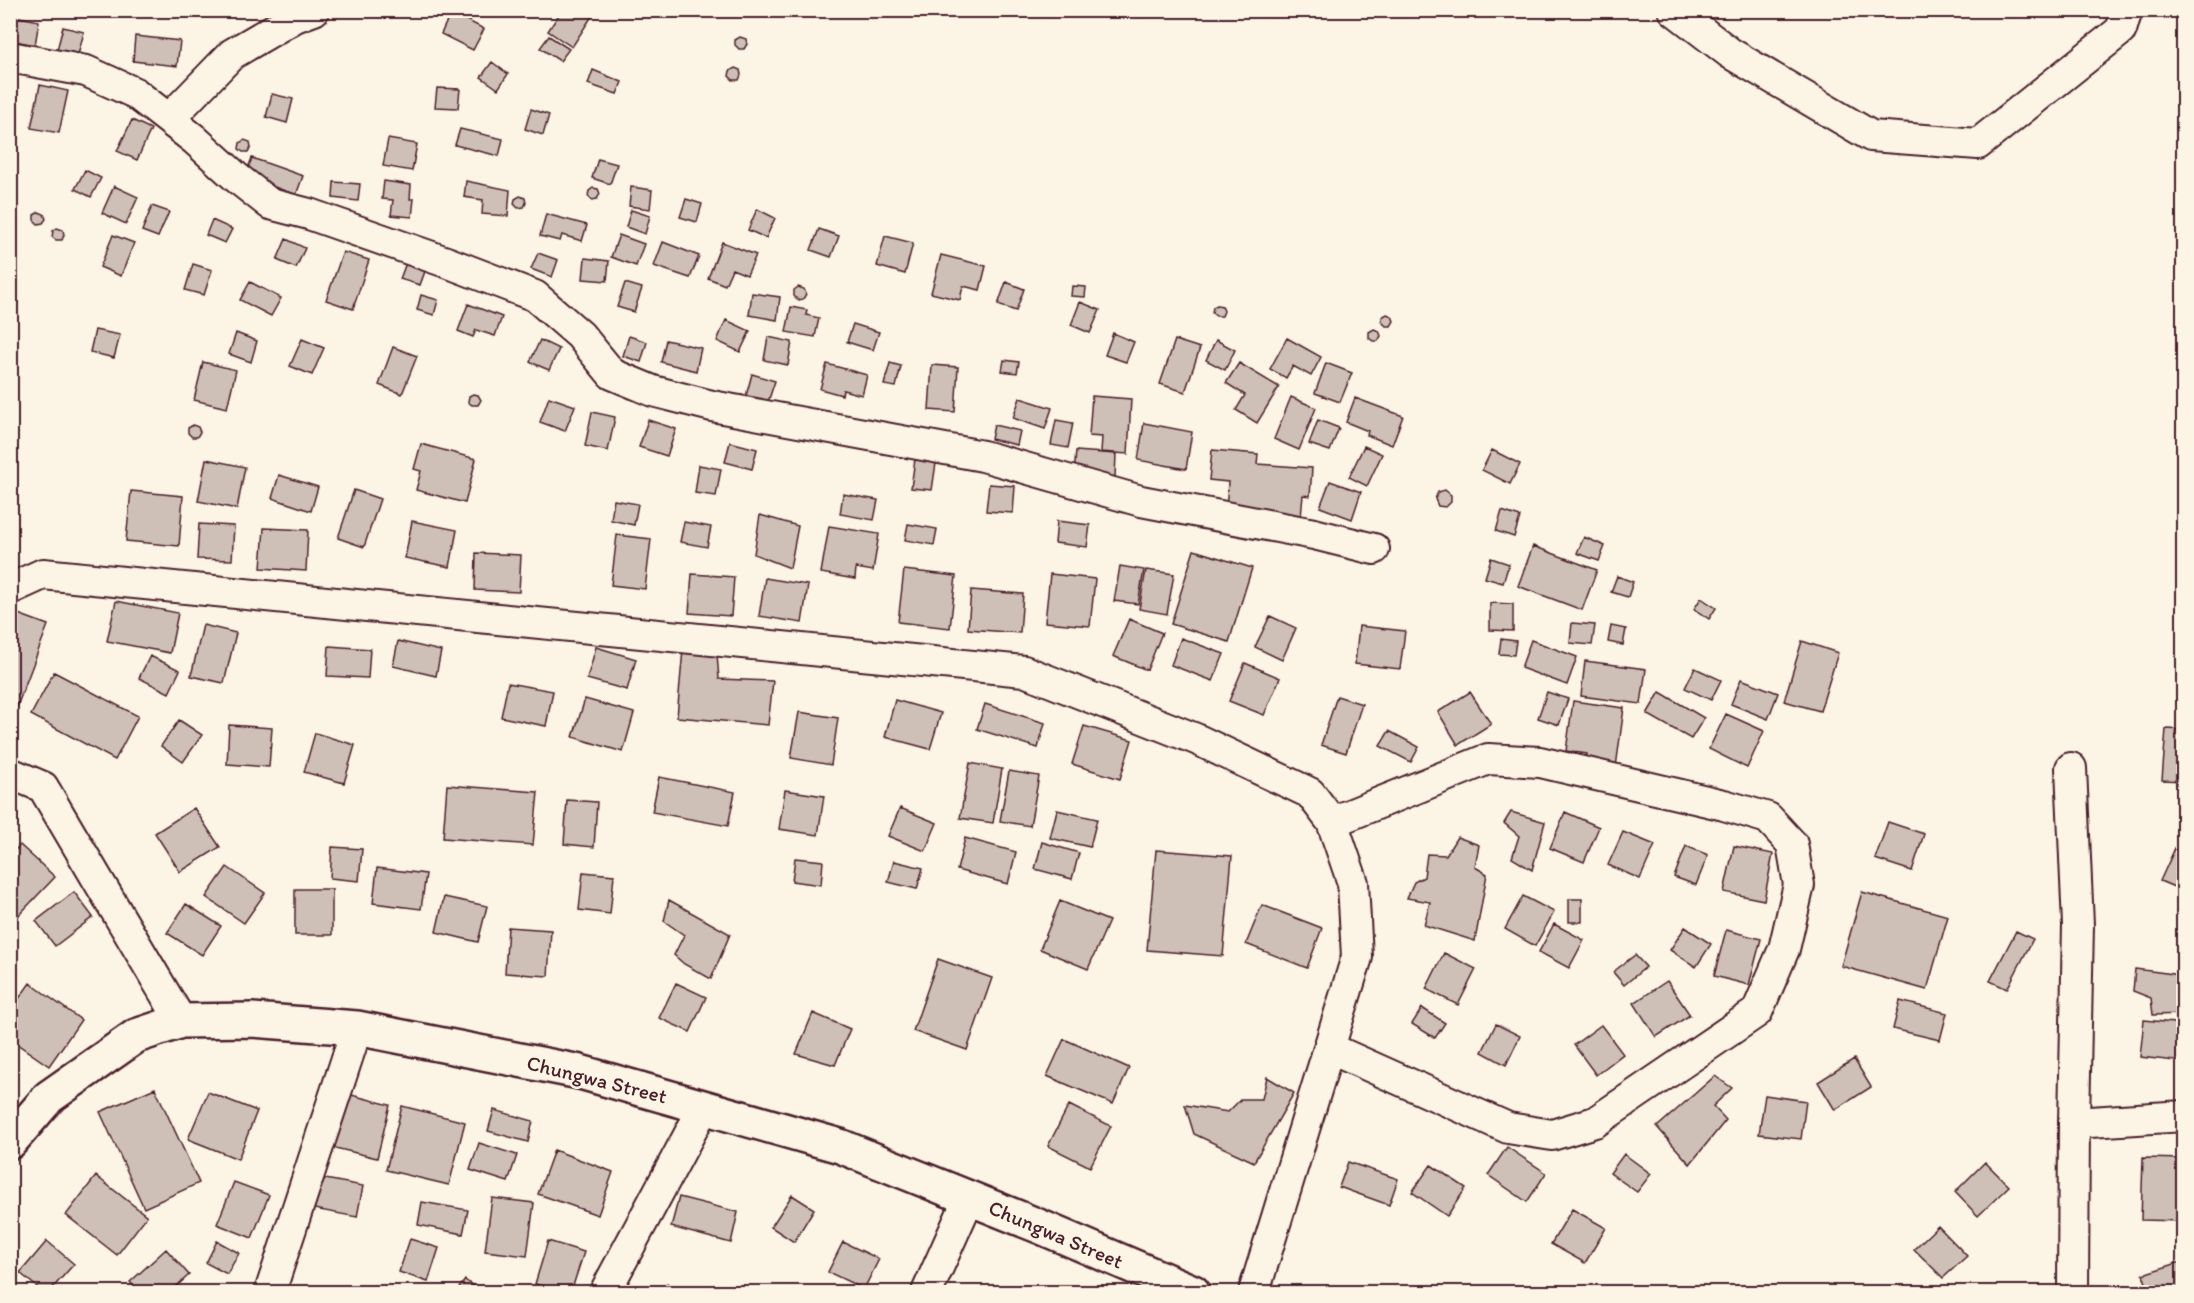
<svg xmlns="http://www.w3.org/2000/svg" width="2194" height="1303" font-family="Itim,sans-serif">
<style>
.building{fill:#cfc0b7;stroke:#4a1f2b;stroke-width:1.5}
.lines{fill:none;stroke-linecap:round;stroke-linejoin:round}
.minor-casing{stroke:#4a1f2b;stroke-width:34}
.tertiary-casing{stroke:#4a1f2b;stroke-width:38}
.minor{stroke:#fcf5e5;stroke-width:30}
.tertiary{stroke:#fcf5e5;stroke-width:33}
.labels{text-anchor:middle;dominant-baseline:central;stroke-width:5;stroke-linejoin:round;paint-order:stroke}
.street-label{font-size:21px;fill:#4a1f2b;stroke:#fcf5e5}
</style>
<rect width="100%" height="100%" fill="#fcf5e5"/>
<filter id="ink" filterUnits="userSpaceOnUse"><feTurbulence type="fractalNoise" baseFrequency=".0167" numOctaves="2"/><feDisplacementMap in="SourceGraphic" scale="12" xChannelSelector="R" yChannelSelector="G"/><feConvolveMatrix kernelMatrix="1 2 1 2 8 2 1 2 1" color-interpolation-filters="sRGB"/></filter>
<g filter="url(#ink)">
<!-- building -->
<path class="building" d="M 562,10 L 590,10 L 594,13 L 572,47 L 548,31 Z
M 451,12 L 484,29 L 473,50 L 441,34 Z
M 10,15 L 39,21 L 35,45 L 10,40 Z
M 63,27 L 84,32 L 77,59 L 56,54 Z
M 135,36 L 180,41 L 177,66 L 133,61 Z
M 549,36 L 569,49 L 560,61 L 540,48 Z
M 740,37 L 746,39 L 747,44 L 744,49 L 739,49 L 735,45 L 735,40 Z
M 492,62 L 508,74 L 498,89 L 481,77 Z
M 735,68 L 740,70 L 741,75 L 739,80 L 733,80 L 729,76 L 730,71 Z
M 593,70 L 622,82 L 617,94 L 588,84 Z
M 40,85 L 68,91 L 59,133 L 31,128 Z
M 437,88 L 460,89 L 458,108 L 435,107 Z
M 272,94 L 293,99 L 287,123 L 266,117 Z
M 531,109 L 549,115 L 543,135 L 525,129 Z
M 132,120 L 151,129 L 137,160 L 117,151 Z
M 460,129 L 503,139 L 499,156 L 455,145 Z
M 388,139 L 417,144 L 412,171 L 383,166 Z
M 244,140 L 250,142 L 251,147 L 248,152 L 243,152 L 239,149 L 240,143 Z
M 252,158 L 303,176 L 296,195 L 245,176 Z
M 598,159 L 617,164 L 610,184 L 592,178 Z
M 85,170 L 101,178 L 91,197 L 75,189 Z
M 384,181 L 411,185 L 410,199 L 414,199 L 412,217 L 391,215 L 393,200 L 382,199 Z
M 466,181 L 510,190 L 508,216 L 482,214 L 483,200 L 464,197 Z
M 334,182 L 360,184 L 358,201 L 333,198 Z
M 114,186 L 138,197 L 126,224 L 102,213 Z
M 631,187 L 652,190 L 650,209 L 629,206 Z
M 593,188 L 598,189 L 600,194 L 597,199 L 592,200 L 588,196 L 589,191 Z
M 520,196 L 525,198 L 526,203 L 524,207 L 518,208 L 514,204 L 515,199 Z
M 686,199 L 702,204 L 697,222 L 680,217 Z
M 152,206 L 169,212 L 158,237 L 142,231 Z
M 757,209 L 775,218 L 766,238 L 748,230 Z
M 631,210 L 650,216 L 645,234 L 626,227 Z
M 39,212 L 44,214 L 46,219 L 43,223 L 38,224 L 34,220 L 34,215 Z
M 546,214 L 587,225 L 582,241 L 562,235 L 560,241 L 540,236 Z
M 212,220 L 232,229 L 225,243 L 206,235 Z
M 57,228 L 63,230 L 64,235 L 62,240 L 56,240 L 52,237 L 53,231 Z
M 819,229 L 839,236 L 831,257 L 811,250 Z
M 113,235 L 134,243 L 121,276 L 100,267 Z
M 619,235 L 644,244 L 636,266 L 611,257 Z
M 885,236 L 913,243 L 905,274 L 877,266 Z
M 286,239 L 305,248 L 296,268 L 277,260 Z
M 663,242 L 699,256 L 690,278 L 654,266 Z
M 722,242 L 756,255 L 747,275 L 732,269 L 725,285 L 708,278 Z
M 343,252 L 369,260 L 353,309 L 326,300 Z
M 538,253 L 558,260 L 552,277 L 531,269 Z
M 941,255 L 986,266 L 980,290 L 963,286 L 960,300 L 931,293 Z
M 585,258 L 609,261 L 607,281 L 583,279 Z
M 407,260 L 427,266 L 420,285 L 400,279 Z
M 193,264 L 212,270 L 204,295 L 185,290 Z
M 250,282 L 281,298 L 271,316 L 240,300 Z
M 1006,282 L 1024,289 L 1016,311 L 998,305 Z
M 625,283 L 642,288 L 634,312 L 617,307 Z
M 1072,286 L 1086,287 L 1085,297 L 1071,296 Z
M 798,287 L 804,289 L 806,294 L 803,299 L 798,300 L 794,296 L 794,290 Z
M 752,293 L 780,297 L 777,320 L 749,315 Z
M 421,295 L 438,300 L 434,315 L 417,310 Z
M 1080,302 L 1100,310 L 1090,333 L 1071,325 Z
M 468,304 L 502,317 L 495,336 L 476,330 L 473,337 L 458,331 Z
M 1217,305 L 1222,306 L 1224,311 L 1222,316 L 1216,316 L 1212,313 L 1213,307 Z
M 791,307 L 807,310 L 806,315 L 819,318 L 815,337 L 786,332 Z
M 1387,314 L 1392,316 L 1394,321 L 1391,326 L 1386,326 L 1382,322 L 1382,317 Z
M 726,320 L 750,331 L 740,352 L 717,341 Z
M 853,324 L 879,332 L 873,350 L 847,342 Z
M 1374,329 L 1379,331 L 1381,336 L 1378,341 L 1373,341 L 1369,338 L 1369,332 Z
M 95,330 L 120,335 L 114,358 L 90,352 Z
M 236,333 L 257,341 L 251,362 L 229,354 Z
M 1113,333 L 1134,342 L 1126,362 L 1105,355 Z
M 629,336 L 647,342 L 641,362 L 623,356 Z
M 768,337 L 792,342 L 788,365 L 764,360 Z
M 1287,338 L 1321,357 L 1311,376 L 1293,366 L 1286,378 L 1270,369 Z
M 302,339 L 324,348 L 312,375 L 290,366 Z
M 540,340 L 559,349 L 549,370 L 530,362 Z
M 666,340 L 701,348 L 696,371 L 661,362 Z
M 1175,340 L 1200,348 L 1185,392 L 1160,384 Z
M 1216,340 L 1235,350 L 1225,370 L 1206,360 Z
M 393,347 L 417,356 L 402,394 L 379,385 Z
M 1004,360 L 1019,362 L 1017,373 L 1002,371 Z
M 203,362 L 236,370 L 227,408 L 194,400 Z
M 890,363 L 901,366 L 896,387 L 884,385 Z
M 1239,363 L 1279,387 L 1257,423 L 1236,410 L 1245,395 L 1226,383 Z
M 1326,363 L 1352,373 L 1340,402 L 1315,393 Z
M 827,364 L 867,375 L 862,395 L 843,390 L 842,395 L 820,389 Z
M 932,365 L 958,367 L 955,412 L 929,410 Z
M 752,374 L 775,381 L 768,402 L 746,396 Z
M 473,394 L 478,395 L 481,400 L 478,405 L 472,405 L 468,402 L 469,396 Z
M 1092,396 L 1131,399 L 1128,454 L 1101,452 L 1102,437 L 1089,436 Z
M 549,397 L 575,406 L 565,431 L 540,422 Z
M 1291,397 L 1316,408 L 1299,450 L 1274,439 Z
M 1020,398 L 1052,408 L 1045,429 L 1013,418 Z
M 1355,398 L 1403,416 L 1392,445 L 1367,435 L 1368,431 L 1346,422 Z
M 592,412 L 615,417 L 608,451 L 585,446 Z
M 648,420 L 676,429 L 667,456 L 639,447 Z
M 1056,420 L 1073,423 L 1068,448 L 1051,445 Z
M 1318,420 L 1339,428 L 1330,451 L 1309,444 Z
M 1144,423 L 1192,432 L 1186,469 L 1138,460 Z
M 193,425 L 198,427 L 200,432 L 197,437 L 192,437 L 188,433 L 188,428 Z
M 994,425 L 1020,431 L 1017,445 L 991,439 Z
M 730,442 L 757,449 L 752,469 L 725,462 Z
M 421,444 L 476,459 L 465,503 L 416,490 L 421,471 L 414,469 Z
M 1364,446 L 1382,454 L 1367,486 L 1349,477 Z
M 1212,450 L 1258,454 L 1257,464 L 1312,468 L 1310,496 L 1303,495 L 1301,517 L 1226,511 L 1228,482 L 1209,480 Z
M 1492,450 L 1520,464 L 1510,484 L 1482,470 Z
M 1076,451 L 1116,454 L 1115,477 L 1074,475 Z
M 206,459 L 245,467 L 237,509 L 198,501 Z
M 915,459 L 936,463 L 932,490 L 911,488 Z
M 699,465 L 721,469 L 716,496 L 695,493 Z
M 279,475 L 318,487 L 311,511 L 272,498 Z
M 1330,481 L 1361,492 L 1352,519 L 1320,507 Z
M 989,484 L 1015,486 L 1013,513 L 986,511 Z
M 354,490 L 380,499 L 364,547 L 338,538 Z
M 1445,490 L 1451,495 L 1451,502 L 1446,507 L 1438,506 L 1435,499 L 1438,492 Z
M 131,491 L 183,496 L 179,546 L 126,541 Z
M 843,494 L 878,500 L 874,520 L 840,514 Z
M 614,500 L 638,504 L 634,525 L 611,520 Z
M 1502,511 L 1520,517 L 1514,537 L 1496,531 Z
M 760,515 L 798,526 L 790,568 L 754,554 Z
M 412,521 L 457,530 L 450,567 L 405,558 Z
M 1057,521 L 1090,525 L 1087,547 L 1055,543 Z
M 684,522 L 711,527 L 707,547 L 680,542 Z
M 199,524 L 234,526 L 232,560 L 197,559 Z
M 908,524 L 937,529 L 934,545 L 905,540 Z
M 829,526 L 879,534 L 873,571 L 856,568 L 855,579 L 821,573 Z
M 264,528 L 308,530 L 306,571 L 261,568 Z
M 617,535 L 651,539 L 645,589 L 611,585 Z
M 1584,537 L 1605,546 L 1599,561 L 1577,553 Z
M 1533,546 L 1597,570 L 1582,610 L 1518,586 Z
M 1194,550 L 1252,568 L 1229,642 L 1171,624 Z
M 476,553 L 521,555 L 519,592 L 475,590 Z
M 1491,558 L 1509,564 L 1503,583 L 1485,578 Z
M 1120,566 L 1144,570 L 1138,604 L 1114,601 Z
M 904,570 L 956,576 L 950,628 L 898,622 Z
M 1146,570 L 1174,574 L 1167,614 L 1139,609 Z
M 692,574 L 734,577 L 731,616 L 689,613 Z
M 1050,574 L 1095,579 L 1090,626 L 1045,622 Z
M 1617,576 L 1633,582 L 1628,597 L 1611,592 Z
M 765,578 L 808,585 L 802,623 L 759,616 Z
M 971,590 L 1023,594 L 1020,633 L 968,629 Z
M 1701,598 L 1716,608 L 1709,619 L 1694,609 Z
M 116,601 L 178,613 L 170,653 L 107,641 Z
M 1490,603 L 1513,604 L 1513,631 L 1490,630 Z
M 10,611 L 48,625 L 10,725 Z
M 1270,616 L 1296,628 L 1282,660 L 1255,647 Z
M 1129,619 L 1162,633 L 1147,670 L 1113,656 Z
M 1572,623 L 1595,625 L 1592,645 L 1570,643 Z
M 203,625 L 236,633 L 224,683 L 191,676 Z
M 1359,626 L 1405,631 L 1400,669 L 1355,664 Z
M 1611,626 L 1626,629 L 1623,645 L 1608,642 Z
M 1181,638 L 1224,654 L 1213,681 L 1171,665 Z
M 1501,639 L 1516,641 L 1514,655 L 1499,654 Z
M 1531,640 L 1577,657 L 1567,685 L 1521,668 Z
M 398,641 L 441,651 L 436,676 L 393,666 Z
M 1802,641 L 1838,653 L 1820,711 L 1784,701 Z
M 329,646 L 370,649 L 368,678 L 327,676 Z
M 596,647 L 636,659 L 627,690 L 587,679 Z
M 683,649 L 717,654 L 719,679 L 773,681 L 768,725 L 677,717 Z
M 150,656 L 180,670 L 169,693 L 139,678 Z
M 1585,661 L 1646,669 L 1641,704 L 1581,696 Z
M 1245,663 L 1280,678 L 1264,715 L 1229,701 Z
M 1695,668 L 1721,680 L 1711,700 L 1685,688 Z
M 54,672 L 138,716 L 115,760 L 31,715 Z
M 1741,679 L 1778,693 L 1768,719 L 1731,704 Z
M 508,683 L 553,691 L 546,726 L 501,717 Z
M 1470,692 L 1491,724 L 1458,745 L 1438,712 Z
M 1547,692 L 1568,699 L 1559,725 L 1538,718 Z
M 1660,692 L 1704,718 L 1691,739 L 1647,714 Z
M 1337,696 L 1362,704 L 1346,753 L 1321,745 Z
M 585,699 L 634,713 L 623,752 L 573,737 Z
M 895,700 L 941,713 L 930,749 L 885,737 Z
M 1573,701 L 1624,708 L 1616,767 L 1586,763 L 1587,754 L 1566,751 Z
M 985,704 L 1045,723 L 1038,748 L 977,729 Z
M 799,712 L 838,718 L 831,765 L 791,758 Z
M 1726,714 L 1764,731 L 1747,768 L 1709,749 Z
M 179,720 L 202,735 L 183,762 L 161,746 Z
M 229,725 L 272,728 L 269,767 L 227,764 Z
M 1084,726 L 1132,740 L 1120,779 L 1072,764 Z
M 2166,729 L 2184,730 L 2184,781 L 2162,780 Z
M 1389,731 L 1419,747 L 1411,762 L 1380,746 Z
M 315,733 L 355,745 L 344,783 L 304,772 Z
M 970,763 L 1002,769 L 993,823 L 960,818 Z
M 1009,771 L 1039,776 L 1030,826 L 1000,821 Z
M 659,777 L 735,792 L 728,826 L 652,812 Z
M 447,785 L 538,792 L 533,845 L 443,838 Z
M 785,790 L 824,796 L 818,835 L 779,829 Z
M 567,800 L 597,802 L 594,847 L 564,844 Z
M 194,808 L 220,847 L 180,872 L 155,833 Z
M 900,808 L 937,823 L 925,851 L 888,836 Z
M 1057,810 L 1097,819 L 1090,847 L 1050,838 Z
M 1511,812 L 1545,822 L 1532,870 L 1512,858 L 1519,836 L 1504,823 Z
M 1565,812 L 1599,827 L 1584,862 L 1550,848 Z
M 1888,822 L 1924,834 L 1912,871 L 1875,859 Z
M 1623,832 L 1655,845 L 1640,879 L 1608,865 Z
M 1457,837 L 1479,845 L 1475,867 L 1487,874 L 1475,941 L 1424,925 L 1430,902 L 1407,898 L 1414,882 L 1424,877 L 1427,854 L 1446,855 Z
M 965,838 L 1016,852 L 1008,884 L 957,870 Z
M 1042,842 L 1079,853 L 1072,879 L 1035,869 Z
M 20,845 L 55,877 L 17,917 L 10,911 L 10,855 Z
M 1686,846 L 1708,855 L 1696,885 L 1674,877 Z
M 1734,846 L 1773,854 L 1764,900 L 1724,892 Z
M 2176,846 L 2184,849 L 2184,891 L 2160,881 Z
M 332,847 L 362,849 L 359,881 L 330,878 Z
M 1156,850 L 1232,856 L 1223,956 L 1147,950 Z
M 795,858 L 823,861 L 821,885 L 792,881 Z
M 894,861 L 923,868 L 917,889 L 888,882 Z
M 227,867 L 265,893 L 244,923 L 206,897 Z
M 377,868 L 426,874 L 421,909 L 373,903 Z
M 583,872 L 614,875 L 610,914 L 579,910 Z
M 295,889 L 332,889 L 332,935 L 295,935 Z
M 74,892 L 93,917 L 55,946 L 36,921 Z
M 1862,892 L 1948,916 L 1927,990 L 1841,966 Z
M 1523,896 L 1554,912 L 1535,946 L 1505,929 Z
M 444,897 L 487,906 L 478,942 L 436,932 Z
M 1569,899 L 1582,899 L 1582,922 L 1569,922 Z
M 669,900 L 730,934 L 711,979 L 684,964 L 674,955 L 684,935 L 664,921 Z
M 1060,901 L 1109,921 L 1088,969 L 1040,949 Z
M 186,904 L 221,926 L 202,955 L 167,933 Z
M 1262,905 L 1322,928 L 1307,968 L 1246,944 Z
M 1554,924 L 1584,940 L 1569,968 L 1539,952 Z
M 508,927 L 551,930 L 548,976 L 505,973 Z
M 1685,927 L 1711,944 L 1696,967 L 1670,950 Z
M 1726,930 L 1761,939 L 1749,985 L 1714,976 Z
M 2016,931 L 2033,939 L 2007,989 L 1990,981 Z
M 1444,953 L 1476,969 L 1458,1005 L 1426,989 Z
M 1635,955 L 1646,967 L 1624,985 L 1613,972 Z
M 938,959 L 992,978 L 967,1050 L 913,1031 Z
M 2135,969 L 2181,975 L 2184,1014 L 2153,1015 L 2151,998 L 2133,991 Z
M 1667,981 L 1690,1015 L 1656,1037 L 1634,1003 Z
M 30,983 L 81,1020 L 49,1066 L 10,1039 L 10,1011 Z
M 676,983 L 706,997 L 690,1032 L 659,1018 Z
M 1900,1001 L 1947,1013 L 1940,1040 L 1893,1029 Z
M 1422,1008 L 1445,1023 L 1435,1038 L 1412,1024 Z
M 813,1013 L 850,1029 L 835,1065 L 796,1054 Z
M 2144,1020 L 2184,1024 L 2184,1062 L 2140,1057 Z
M 1496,1024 L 1520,1036 L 1506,1065 L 1482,1052 Z
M 1601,1025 L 1623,1054 L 1596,1075 L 1574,1045 Z
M 1064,1039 L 1129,1068 L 1113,1104 L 1047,1076 Z
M 1854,1059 L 1871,1087 L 1835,1110 L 1818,1082 Z
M 1715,1076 L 1732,1088 L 1713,1106 L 1726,1120 L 1690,1164 L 1657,1127 Z
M 1267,1077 L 1294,1093 L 1254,1162 L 1194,1134 L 1185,1105 L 1228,1112 L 1241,1099 L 1262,1099 Z
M 155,1088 L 199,1183 L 144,1208 L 100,1112 Z
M 208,1092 L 257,1111 L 238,1159 L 188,1139 Z
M 340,1092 L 390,1105 L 377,1158 L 327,1146 Z
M 1765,1095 L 1806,1101 L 1801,1139 L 1759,1134 Z
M 1069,1105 L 1111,1126 L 1090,1167 L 1048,1146 Z
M 402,1106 L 465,1122 L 449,1185 L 386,1170 Z
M 494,1110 L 533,1121 L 528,1142 L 488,1131 Z
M 479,1143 L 517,1155 L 508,1182 L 470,1170 Z
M 1507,1147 L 1546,1173 L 1527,1202 L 1488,1175 Z
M 554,1150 L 613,1172 L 598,1215 L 538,1194 Z
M 1624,1154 L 1651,1174 L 1637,1192 L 1610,1173 Z
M 2143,1158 L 2184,1159 L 2184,1221 L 2141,1220 Z
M 1348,1162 L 1398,1179 L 1389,1205 L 1339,1187 Z
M 1985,1162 L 2009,1186 L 1978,1216 L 1955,1192 Z
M 1431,1165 L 1466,1188 L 1447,1216 L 1412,1192 Z
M 96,1176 L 147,1216 L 117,1255 L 66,1215 Z
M 320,1178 L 363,1186 L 357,1217 L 314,1209 Z
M 234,1182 L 269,1195 L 252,1238 L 217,1224 Z
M 792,1195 L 814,1209 L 794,1242 L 771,1227 Z
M 679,1197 L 738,1212 L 731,1243 L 671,1227 Z
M 492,1198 L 534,1203 L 527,1256 L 485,1251 Z
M 422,1202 L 468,1210 L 463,1234 L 418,1225 Z
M 1572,1209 L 1606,1228 L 1585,1263 L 1551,1244 Z
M 1938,1226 L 1967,1256 L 1943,1278 L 1914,1249 Z
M 410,1239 L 439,1248 L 428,1282 L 399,1272 Z
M 47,1241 L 74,1264 L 49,1292 L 43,1292 L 20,1273 Z
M 217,1241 L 239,1253 L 227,1274 L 206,1263 Z
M 548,1241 L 584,1252 L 571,1292 L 564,1292 L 535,1284 Z
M 843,1242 L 879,1259 L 864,1289 L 828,1272 Z
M 166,1249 L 189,1275 L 170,1292 L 139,1292 L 130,1282 Z
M 2184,1261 L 2184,1292 L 2149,1292 L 2143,1274 Z
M 465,1280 L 482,1292 L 456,1292 Z
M 667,1283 L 680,1292 L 660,1292 Z"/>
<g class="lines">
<!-- minor casing -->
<g class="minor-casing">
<path id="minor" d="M 1674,10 L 1730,53 L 1871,136 L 1978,144 L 2121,30 L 2127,10
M 10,57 L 86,71 L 135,93 L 194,139 L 237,178 L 270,204 L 309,214 L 449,263 L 535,296 L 580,335 L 612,374 L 653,391 L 712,406 L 983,456 L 1141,501 L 1314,534 L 1374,549
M 169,119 L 232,54 L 295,17 L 314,10
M 10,589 L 43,574 L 1024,671 L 1196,739 L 1310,793 L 1332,822 L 1353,883 L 1357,957 L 1254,1292
M 2071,768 L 2078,925 L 2074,1123 L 2073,1292
M 10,773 L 43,787 L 181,1021
M 1329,1048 L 1508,1128 L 1552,1135 L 1595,1122 L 1757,1012 L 1784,949 L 1799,885 L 1792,844 L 1768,818 L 1724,805 L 1540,762 L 1488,759 L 1332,822
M 2074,1123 L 2184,1116
M 270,1292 L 357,1028
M 605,1292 L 704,1107
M 927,1292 L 969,1198"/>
</g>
<!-- tertiary casing -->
<g class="tertiary-casing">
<path id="tertiary" d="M 10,1142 L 49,1097 L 136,1036 L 181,1021 L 252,1020 L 357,1028 L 580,1072 L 840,1146 L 1041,1227 L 1193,1292"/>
</g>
<!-- minor -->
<use href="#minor" class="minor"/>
<!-- tertiary -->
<use href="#tertiary" class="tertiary"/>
</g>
</g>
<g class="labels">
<!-- street labels -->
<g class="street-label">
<text transform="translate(597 1079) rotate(14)">Chungwa Street</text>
<text transform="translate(1056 1234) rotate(23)">Chungwa Street</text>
</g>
</g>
<!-- margin -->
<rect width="2194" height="1303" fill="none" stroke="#fcf5e5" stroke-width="36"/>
<rect x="18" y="18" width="2158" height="1267" fill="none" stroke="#4a1f2b" stroke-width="2" filter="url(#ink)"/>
</svg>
